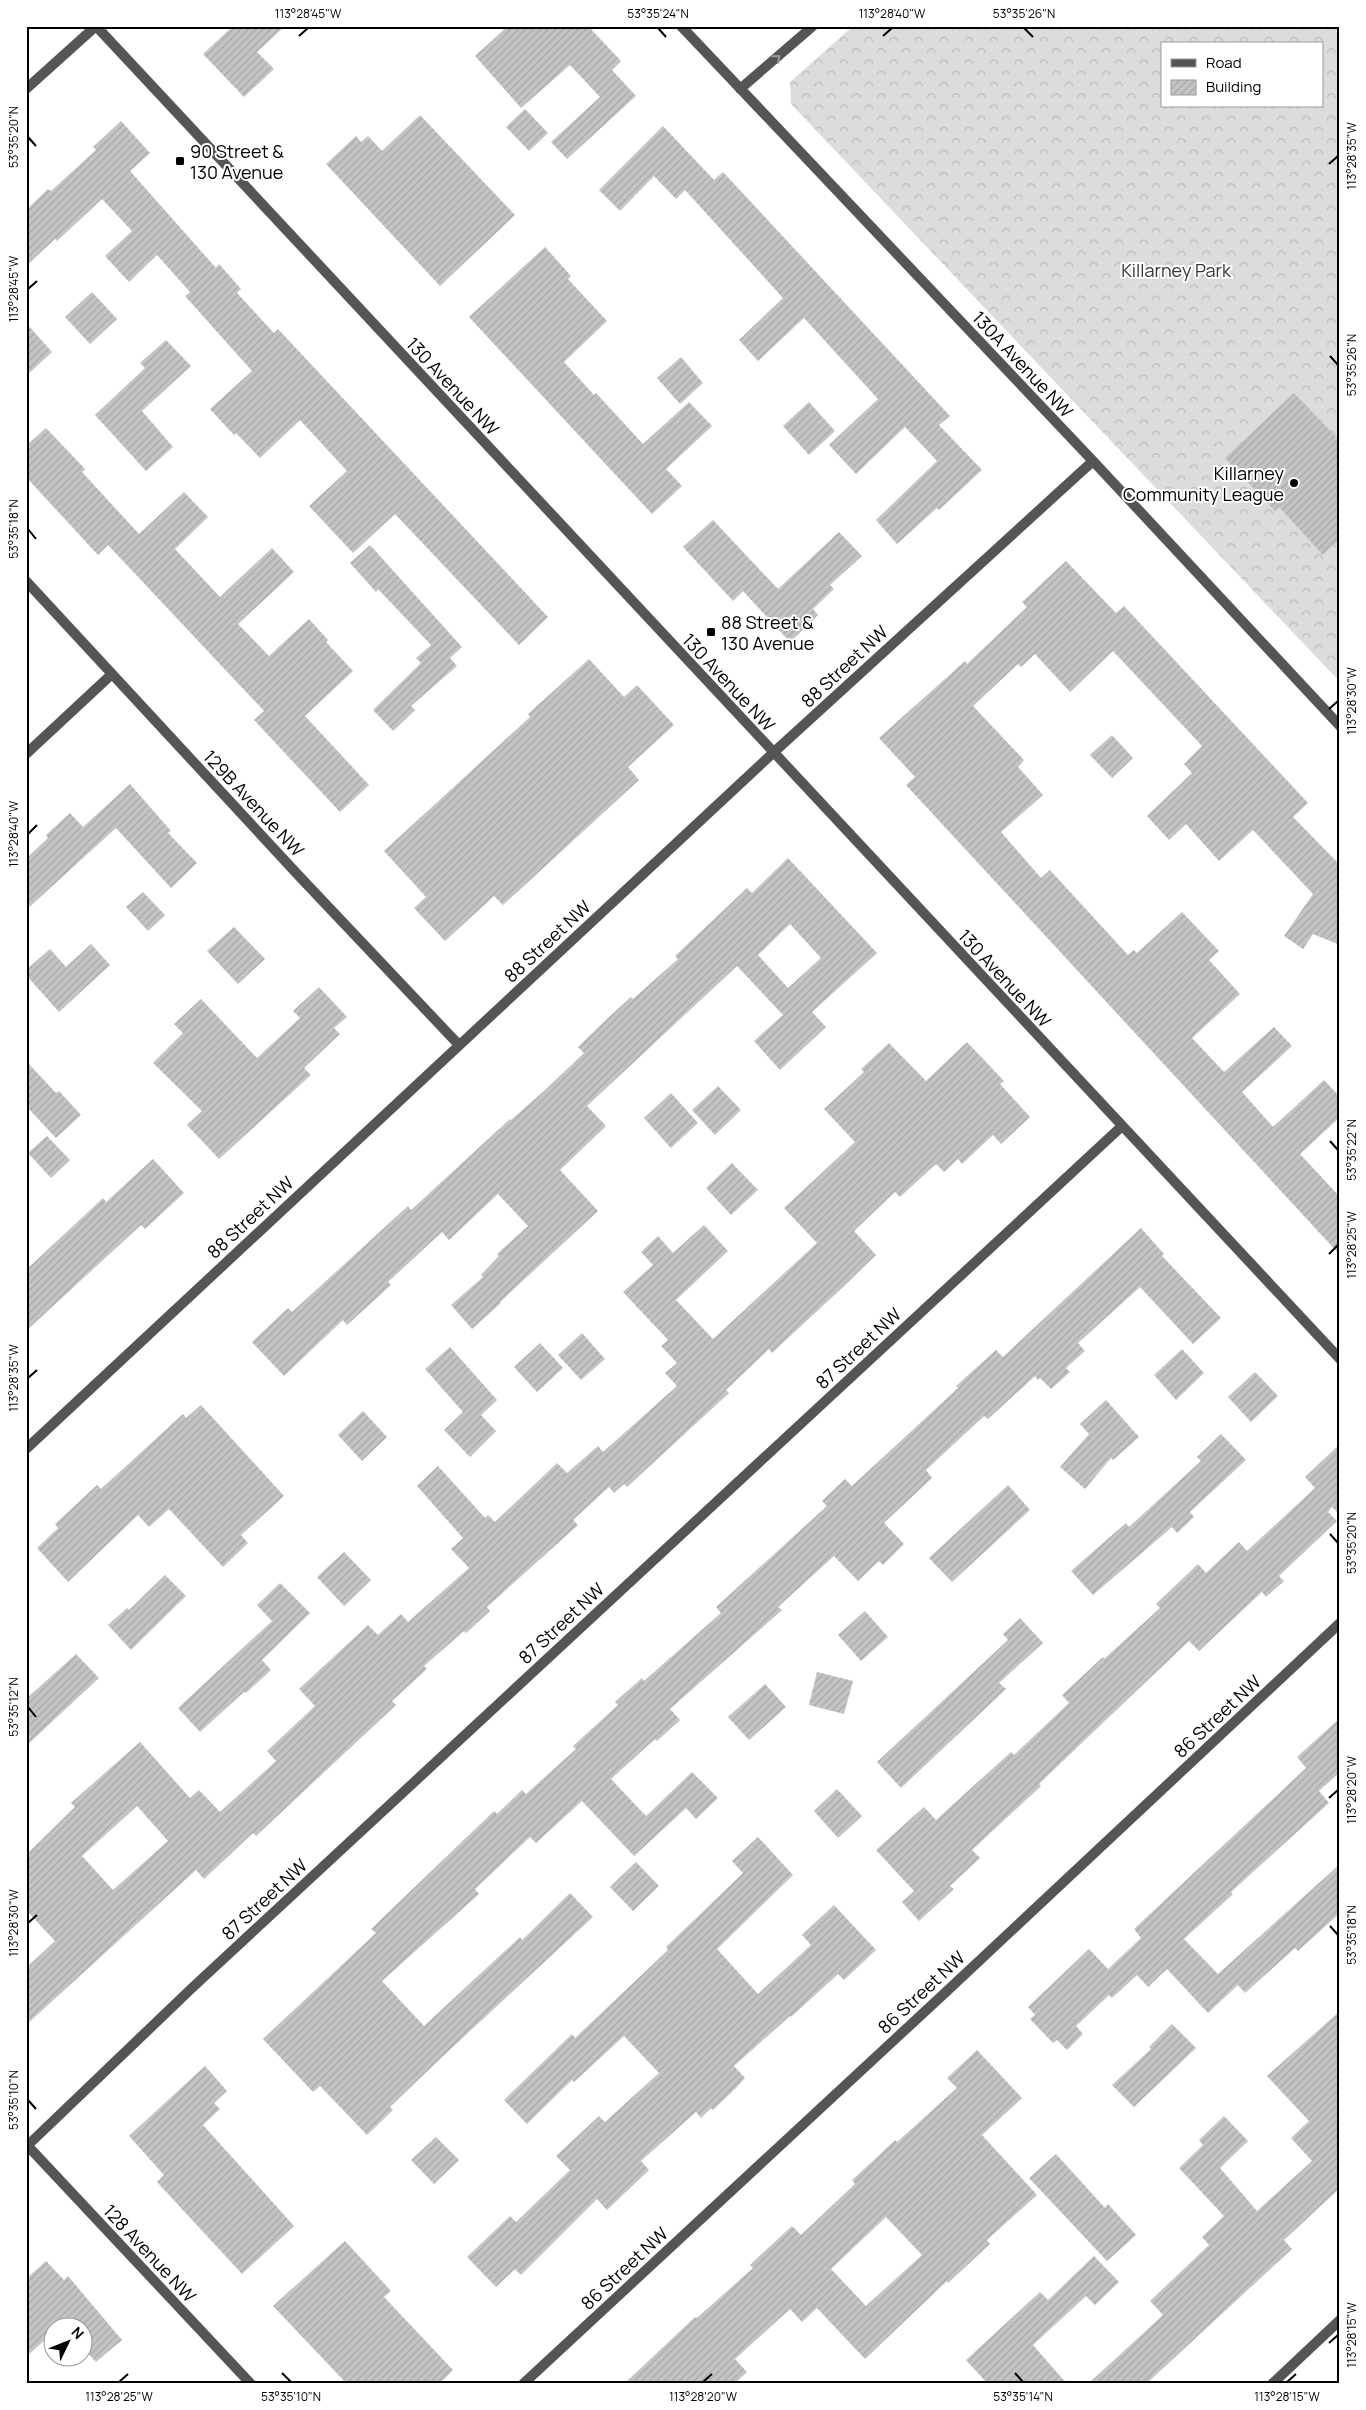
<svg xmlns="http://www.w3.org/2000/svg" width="1366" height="2410" font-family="Manrope,sans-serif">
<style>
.forest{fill:url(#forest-crowns);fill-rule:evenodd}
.building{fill:url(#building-hatch);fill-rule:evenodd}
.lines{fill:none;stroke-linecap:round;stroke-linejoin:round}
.minor{stroke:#555;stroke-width:10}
.tertiary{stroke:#555;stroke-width:10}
.oneway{stroke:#999}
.ticks{fill:none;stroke:#000;stroke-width:2}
.poi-dot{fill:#000;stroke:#fff;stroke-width:2}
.labels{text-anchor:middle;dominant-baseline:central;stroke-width:4;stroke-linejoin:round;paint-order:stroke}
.poi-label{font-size:18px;fill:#000;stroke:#fff;text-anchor:start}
.park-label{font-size:18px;fill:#333;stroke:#fff}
.street-label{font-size:18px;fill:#000;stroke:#fff}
.neatline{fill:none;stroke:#000;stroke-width:2}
.ticks-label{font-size:12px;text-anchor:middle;fill:#000}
</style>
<defs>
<pattern id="forest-crowns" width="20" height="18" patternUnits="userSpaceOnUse" patternTransform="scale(1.25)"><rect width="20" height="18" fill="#dcdcdc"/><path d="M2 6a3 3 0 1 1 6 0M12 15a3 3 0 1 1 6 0" fill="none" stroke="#bbb"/></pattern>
<pattern id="building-hatch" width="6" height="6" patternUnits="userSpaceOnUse" patternTransform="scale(1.25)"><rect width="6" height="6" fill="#c4c4c4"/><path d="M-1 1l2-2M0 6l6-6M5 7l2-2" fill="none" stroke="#a7a7a7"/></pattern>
</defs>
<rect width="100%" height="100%" fill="#fff"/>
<!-- forest -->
<path class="forest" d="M 853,26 L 1340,26 L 1340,682 L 791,104 L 790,82 ZM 1162,44 L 1322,44 L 1322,106 L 1162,106 Z"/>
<!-- building -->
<path class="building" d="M 233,26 L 285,26 L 257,52 L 274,69 L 244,97 L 203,54 Z
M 508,26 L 588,26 L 621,61 L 612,70 L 636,96 L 567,159 L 551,142 L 600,97 L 570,65 L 521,108 L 475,56 Z
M 525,109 L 548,133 L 529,151 L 506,127 Z
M 420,115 L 515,215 L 440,286 L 326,164 L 356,136 L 361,142 L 368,136 L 382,151 Z
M 121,121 L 150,153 L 130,171 L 216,268 L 219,264 L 241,289 L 237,293 L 274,333 L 278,329 L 548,617 L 519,645 L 395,514 L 353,553 L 309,506 L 347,471 L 300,420 L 260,458 L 236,433 L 234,435 L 210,409 L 252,371 L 185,296 L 190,292 L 157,255 L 129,282 L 105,256 L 132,231 L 102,199 L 57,241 L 55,239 L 26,266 L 26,210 L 48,189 L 51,191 L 96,150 L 93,147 Z
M 663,126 L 714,180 L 723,172 L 910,373 L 950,416 L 939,425 L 982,470 L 939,510 L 937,508 L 897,544 L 876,520 L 937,461 L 905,427 L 856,474 L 829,445 L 878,399 L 804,318 L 758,361 L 739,340 L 783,298 L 685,190 L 676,199 L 654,176 L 620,211 L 599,190 Z
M 545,247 L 571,276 L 568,279 L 607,321 L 564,362 L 594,395 L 596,393 L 643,444 L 689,402 L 712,426 L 666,469 L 682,486 L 652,514 L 469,317 Z
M 92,292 L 117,319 L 90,344 L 65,317 Z
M 26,323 L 52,352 L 26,376 Z
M 166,340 L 191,366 L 142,411 L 173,447 L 146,471 L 95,415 L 145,368 L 140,363 Z
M 681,357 L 703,383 L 680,404 L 657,378 Z
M 1294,393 L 1340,441 L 1340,539 L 1323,555 L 1279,507 L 1275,511 L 1225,458 Z
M 809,402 L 835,431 L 809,455 L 783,426 Z
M 46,428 L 85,469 L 82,472 L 139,534 L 184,492 L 208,517 L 175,549 L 220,597 L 272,548 L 294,572 L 238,624 L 269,656 L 309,619 L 328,640 L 326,642 L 353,671 L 305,716 L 369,785 L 340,812 L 254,720 L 264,711 L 108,545 L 98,555 L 26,477 L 26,446 Z
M 713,520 L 778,589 L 839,532 L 862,556 L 830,585 L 834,589 L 813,609 L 818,615 L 790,642 L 743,591 L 733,601 L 683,547 Z
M 370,545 L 462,647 L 450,658 L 457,666 L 411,706 L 415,710 L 393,731 L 373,710 L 421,663 L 416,658 L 431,645 L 378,589 L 376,592 L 350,563 Z
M 1066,561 L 1116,613 L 1124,606 L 1308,803 L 1293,817 L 1340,865 L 1340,945 L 1313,934 L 1303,949 L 1284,936 L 1313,894 L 1253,830 L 1219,861 L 1186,824 L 1169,840 L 1147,816 L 1192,773 L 1184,764 L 1202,746 L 1113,651 L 1070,692 L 1035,654 L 1021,667 L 1018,664 L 973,706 L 1024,760 L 1018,767 L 1043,795 L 1001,832 L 1041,878 L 1050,870 L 1128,955 L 1134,950 L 1137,953 L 1182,912 L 1219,951 L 1209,960 L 1240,994 L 1192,1038 L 1224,1072 L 1274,1027 L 1292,1046 L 1242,1092 L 1273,1127 L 1324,1080 L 1340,1097 L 1340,1117 L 1300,1154 L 1340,1197 L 1340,1255 L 906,785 L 915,777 L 879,738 L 965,661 L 967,664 L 1027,607 L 1022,602 Z
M 589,659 L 624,697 L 637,685 L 674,725 L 628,767 L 639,780 L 503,905 L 494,896 L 445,941 L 414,908 L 426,897 L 384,851 L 530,717 L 528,714 Z
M 1112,735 L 1133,758 L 1112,778 L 1090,755 Z
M 130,784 L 171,831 L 168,833 L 197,863 L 171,888 L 116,828 L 26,910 L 26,859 L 48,838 L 46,835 L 70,813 L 83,827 Z
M 788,858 L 877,953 L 812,1012 L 826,1027 L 780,1070 L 754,1041 L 783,1015 L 737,966 L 587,1106 L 606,1126 L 560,1170 L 598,1211 L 500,1302 L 501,1303 L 472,1329 L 451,1305 L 483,1277 L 481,1275 L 499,1256 L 497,1254 L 528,1226 L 498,1194 L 449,1240 L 442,1232 L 388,1282 L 391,1285 L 347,1325 L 343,1320 L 284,1376 L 252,1342 L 288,1308 L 292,1312 L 408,1206 L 411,1210 L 510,1119 L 511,1120 L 544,1091 L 584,1053 L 578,1047 L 609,1017 L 631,997 L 633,999 L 678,959 L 675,956 L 747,888 L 752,893 ZM 790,924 L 821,958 L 788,988 L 758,955 Z
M 143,892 L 165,915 L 148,931 L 126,907 Z
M 234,927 L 265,959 L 238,984 L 207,951 Z
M 91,944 L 110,965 L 59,1012 L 26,975 L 26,970 L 50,949 L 66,967 Z
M 319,987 L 347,1017 L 334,1028 L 340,1034 L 304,1068 L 311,1075 L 219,1159 L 187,1125 L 202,1111 L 153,1063 L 183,1033 L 174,1024 L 201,999 L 257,1058 L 300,1018 L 293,1011 Z
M 967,1042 L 1004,1081 L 1000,1084 L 1030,1117 L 1001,1144 L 993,1135 L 962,1164 L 958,1159 L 944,1172 L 936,1164 L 900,1197 L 895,1192 L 854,1231 L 876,1255 L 844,1286 L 772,1353 L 769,1349 L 726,1390 L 729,1393 L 627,1487 L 624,1484 L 614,1493 L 609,1487 L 573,1520 L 578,1525 L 487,1607 L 490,1611 L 466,1633 L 464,1631 L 424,1666 L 427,1669 L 392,1701 L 396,1705 L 256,1836 L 253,1833 L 204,1879 L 196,1870 L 26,2025 L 26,1968 L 55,1941 L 26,1910 L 26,1855 L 75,1807 L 71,1803 L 140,1742 L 190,1798 L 199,1790 L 220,1812 L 276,1761 L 267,1751 L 315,1706 L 299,1689 L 368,1625 L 378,1635 L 401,1614 L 408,1622 L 469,1568 L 451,1549 L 463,1538 L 417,1486 L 438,1466 L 485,1518 L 488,1515 L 495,1522 L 557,1463 L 567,1473 L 598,1446 L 603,1452 L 677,1386 L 665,1373 L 677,1363 L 661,1346 L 668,1340 L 623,1292 L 653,1265 L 641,1252 L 658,1236 L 673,1253 L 704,1225 L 728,1251 L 676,1300 L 713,1339 L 817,1243 L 784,1208 L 855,1142 L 824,1109 L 864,1072 L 861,1069 L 889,1043 L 926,1081 ZM 137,1806 L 168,1841 L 113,1890 L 82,1856 Z
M 26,1061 L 56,1093 L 59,1091 L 81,1115 L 56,1138 L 26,1106 Z
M 718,1086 L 741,1110 L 715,1135 L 692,1110 Z
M 671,1093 L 698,1123 L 671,1148 L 644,1118 Z
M 47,1136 L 70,1160 L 51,1178 L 28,1153 Z
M 153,1159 L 184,1193 L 145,1229 L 141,1225 L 26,1331 L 26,1270 L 103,1198 L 106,1202 Z
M 732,1163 L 758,1190 L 731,1215 L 706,1188 Z
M 1141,1228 L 1164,1254 L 1162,1256 L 1221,1318 L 1193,1344 L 1140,1287 L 1078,1343 L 1085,1351 L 1066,1368 L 1070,1372 L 1051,1389 L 1040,1378 L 1038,1380 L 1035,1376 L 988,1419 L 984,1416 L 926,1470 L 932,1478 L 884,1523 L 904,1544 L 883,1565 L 879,1561 L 858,1581 L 834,1556 L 778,1607 L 782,1610 L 670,1709 L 680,1720 L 657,1741 L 655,1739 L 611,1779 L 646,1816 L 692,1772 L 718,1798 L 696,1819 L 686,1808 L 634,1856 L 582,1801 L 536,1843 L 530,1837 L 475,1889 L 479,1894 L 382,1981 L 424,2026 L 520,1937 L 522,1940 L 570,1893 L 593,1917 L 441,2058 L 390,2107 L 393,2110 L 367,2135 L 320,2086 L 313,2092 L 263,2039 L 376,1933 L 371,1929 L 494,1811 L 497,1814 L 522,1790 L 526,1794 L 576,1749 L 573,1746 L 618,1705 L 615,1702 L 642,1678 L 644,1681 L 721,1613 L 716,1607 L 827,1506 L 822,1501 L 845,1479 L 852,1486 L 958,1388 L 956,1386 L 996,1350 L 1003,1357 Z
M 582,1333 L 605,1359 L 581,1380 L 558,1355 Z
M 540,1343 L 563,1368 L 537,1392 L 514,1367 Z
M 450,1347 L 497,1400 L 481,1415 L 496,1431 L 470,1457 L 444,1430 L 463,1412 L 425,1369 Z
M 1182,1349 L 1204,1373 L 1176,1400 L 1154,1375 Z
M 1255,1372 L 1278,1396 L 1251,1422 L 1228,1397 Z
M 1106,1400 L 1139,1437 L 1113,1460 L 1111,1458 L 1085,1489 L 1060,1467 L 1089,1434 L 1080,1424 Z
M 201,1405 L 284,1496 L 241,1535 L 248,1543 L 223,1567 L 169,1509 L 149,1527 L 138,1515 L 68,1582 L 37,1548 L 58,1528 L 55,1524 L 97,1485 L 101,1489 L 183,1414 L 186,1418 Z
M 363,1411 L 387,1437 L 362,1461 L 338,1435 Z
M 1221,1434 L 1246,1460 L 1190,1512 L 1194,1517 L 1177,1533 L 1172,1527 L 1093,1595 L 1071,1571 L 1126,1523 L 1129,1527 L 1201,1461 L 1197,1457 Z
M 1340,1444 L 1340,1515 L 1332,1507 L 1328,1512 L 1337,1521 L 1279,1576 L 1284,1581 L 1266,1597 L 1262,1592 L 1199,1651 L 1189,1641 L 1087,1738 L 1039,1784 L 1041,1786 L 972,1850 L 980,1858 L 950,1886 L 954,1889 L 919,1921 L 902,1902 L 914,1891 L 876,1850 L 924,1807 L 936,1820 L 1011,1752 L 1014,1755 L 1069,1703 L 1062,1695 L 1103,1657 L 1104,1659 L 1160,1608 L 1156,1604 L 1198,1564 L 1206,1573 L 1239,1542 L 1247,1551 L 1315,1488 L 1305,1477 Z
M 1008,1485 L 1030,1510 L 952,1582 L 929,1558 Z
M 344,1552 L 371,1580 L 344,1606 L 317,1577 Z
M 165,1575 L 186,1596 L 131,1650 L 108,1625 L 127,1608 L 129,1610 Z
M 280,1583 L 310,1613 L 262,1660 L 271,1670 L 246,1693 L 244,1692 L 200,1732 L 178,1708 L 272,1621 L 257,1605 Z
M 865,1611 L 888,1637 L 861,1661 L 838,1635 Z
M 1020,1618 L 1043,1643 L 999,1683 L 1006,1689 L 901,1788 L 877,1762 L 1008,1640 L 1003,1634 Z
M 76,1654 L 99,1678 L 26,1746 L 26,1699 Z
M 817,1672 L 853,1681 L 844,1714 L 809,1705 Z
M 765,1684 L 786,1707 L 749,1740 L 728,1717 Z
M 1340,1718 L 1340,1772 L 1319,1791 L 1329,1803 L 1231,1892 L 1233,1894 L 1184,1939 L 1218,1974 L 1340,1864 L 1340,1913 L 1298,1951 L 1295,1948 L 1245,1993 L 1238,1985 L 1208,2013 L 1167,1969 L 1148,1987 L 1137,1975 L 1112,1998 L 1109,1995 L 1076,2026 L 1083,2034 L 1067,2050 L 1057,2040 L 1053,2043 L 1030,2019 L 1035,2015 L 1028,2007 L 1089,1949 L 1108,1969 L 1141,1938 L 1134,1929 L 1306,1768 L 1297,1757 Z
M 837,1789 L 862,1816 L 838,1838 L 814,1811 Z
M 758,1837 L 793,1875 L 717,1949 L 758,1994 L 811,1945 L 802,1935 L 834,1905 L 876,1950 L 844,1980 L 838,1974 L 791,2017 L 790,2016 L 734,2066 L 745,2078 L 735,2089 L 713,2110 L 711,2108 L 701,2118 L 696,2112 L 641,2161 L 649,2170 L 607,2210 L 597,2199 L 521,2275 L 515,2269 L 496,2287 L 467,2257 L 510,2216 L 516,2222 L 570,2170 L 556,2156 L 599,2116 L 605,2122 L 659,2073 L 624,2036 L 574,2082 L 572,2080 L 527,2124 L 504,2100 L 572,2034 L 575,2038 L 668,1950 L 666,1947 L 743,1873 L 732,1861 Z
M 636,1862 L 659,1886 L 633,1911 L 610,1887 Z
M 1340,2011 L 1340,2188 L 1284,2240 L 1292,2249 L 1146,2384 L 1088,2384 L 1163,2315 L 1150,2301 L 1209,2245 L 1202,2237 L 1224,2216 L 1179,2168 L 1203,2145 L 1199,2140 L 1224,2116 L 1248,2141 L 1220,2168 L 1257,2211 L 1312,2161 L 1291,2138 L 1309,2121 L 1267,2076 Z
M 1172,2024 L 1196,2048 L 1134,2107 L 1112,2085 L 1151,2049 L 1149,2047 Z
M 977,2050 L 1022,2098 L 982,2135 L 1037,2195 L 987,2240 L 990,2244 L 948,2283 L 947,2281 L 865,2359 L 817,2308 L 802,2322 L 790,2309 L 735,2359 L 747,2372 L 734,2384 L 624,2384 L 695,2317 L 697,2318 L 753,2268 L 750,2265 L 792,2226 L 801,2235 L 855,2184 L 852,2180 L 875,2159 L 895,2140 L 897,2142 L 957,2088 L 947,2078 ZM 886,2217 L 922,2255 L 866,2306 L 831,2269 Z
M 205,2066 L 227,2091 L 214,2103 L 220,2109 L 203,2125 L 294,2226 L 242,2274 L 157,2182 L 164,2175 L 129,2136 Z
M 436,2137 L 459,2160 L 434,2184 L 411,2160 Z
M 1056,2154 L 1105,2208 L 1108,2204 L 1136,2235 L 1107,2261 L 1029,2178 Z
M 345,2241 L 391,2291 L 384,2297 L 453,2370 L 439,2384 L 347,2384 L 273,2306 Z
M 1094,2256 L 1119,2282 L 1095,2305 L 1086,2296 L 1033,2345 L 1067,2384 L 988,2384 L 966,2360 L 1040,2292 L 1048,2300 Z
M 46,2261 L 64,2280 L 68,2276 L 122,2340 L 96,2362 L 82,2347 L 82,2328 L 66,2328 L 63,2323 L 58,2328 L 52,2328 L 52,2333 L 26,2357 L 26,2279 Z"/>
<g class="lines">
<!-- minor -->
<path class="minor" d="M 681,26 L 1093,461 L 1340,726
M 740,89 L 813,26
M 26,581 L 300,877 L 459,1045
M 26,754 L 112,674
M 26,1449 L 773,753 L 1093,461
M 26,2144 L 251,2384
M 26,2147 L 192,1988 L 1121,1127
M 523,2384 L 947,1991 L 1340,1623
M 1272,2384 L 1340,2320"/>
<!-- tertiary -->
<path class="tertiary" d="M 96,26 L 1340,1359
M 26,89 L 96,26"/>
</g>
<!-- one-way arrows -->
<defs><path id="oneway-chevron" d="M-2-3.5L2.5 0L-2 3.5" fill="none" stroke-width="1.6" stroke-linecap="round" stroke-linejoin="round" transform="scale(1.25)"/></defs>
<use class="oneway" href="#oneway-chevron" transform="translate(777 58) rotate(-41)"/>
<!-- ticks -->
<path class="ticks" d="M 658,28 L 666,37M 1024,28 L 1033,37M 299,36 L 308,28M 883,36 L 892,28M 28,137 L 36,146M 1329,164 L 1338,156M 28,289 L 37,281M 1330,356 L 1338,365M 28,529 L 36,539M 1329,709 L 1338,701M 28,834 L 37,825M 1330,1141 L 1338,1150M 1329,1254 L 1338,1245M 28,1378 L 37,1370M 1330,1534 L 1338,1543M 28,1707 L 36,1717M 1329,1798 L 1338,1790M 28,1923 L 37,1915M 1330,1926 L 1338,1935M 28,2100 L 36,2109M 1329,2343 L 1338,2335M 282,2373 L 291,2382M 1015,2373 L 1023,2382M 119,2382 L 128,2374M 703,2382 L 712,2374M 1287,2382 L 1296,2374"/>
<!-- markers -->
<g class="poi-dot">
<rect x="175" y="156" width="10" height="10" rx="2.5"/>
<circle cx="1294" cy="483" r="5"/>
<rect x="706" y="627" width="10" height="10" rx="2.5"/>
</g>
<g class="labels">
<!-- poi labels -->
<g class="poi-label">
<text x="190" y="151">90 Street &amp;<tspan x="190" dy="21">130 Avenue</tspan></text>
<text x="1284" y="473" text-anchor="end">Killarney<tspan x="1284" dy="21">Community League</tspan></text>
<text x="721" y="622">88 Street &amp;<tspan x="721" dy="21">130 Avenue</tspan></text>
</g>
<!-- park labels -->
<g class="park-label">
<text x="1176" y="270">Killarney Park</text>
</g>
<!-- street labels -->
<g class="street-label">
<text transform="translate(1023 364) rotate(47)">130A Avenue NW</text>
<text transform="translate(453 386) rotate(47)">130 Avenue NW</text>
<text transform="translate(844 666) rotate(-43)">88 Street NW</text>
<text transform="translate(729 682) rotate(47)">130 Avenue NW</text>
<text transform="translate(254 803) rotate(47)">129B Avenue NW</text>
<text transform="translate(547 941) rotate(-43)">88 Street NW</text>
<text transform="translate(1005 978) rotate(47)">130 Avenue NW</text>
<text transform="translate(250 1217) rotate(-43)">88 Street NW</text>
<text transform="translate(858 1348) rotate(-43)">87 Street NW</text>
<text transform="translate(561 1623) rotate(-43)">87 Street NW</text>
<text transform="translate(1217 1716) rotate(-43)">86 Street NW</text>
<text transform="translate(264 1899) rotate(-43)">87 Street NW</text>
<text transform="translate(921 1992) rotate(-43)">86 Street NW</text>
<text transform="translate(150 2253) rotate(47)">128 Avenue NW</text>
<text transform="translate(624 2268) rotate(-43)">86 Street NW</text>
</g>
</g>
<!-- border -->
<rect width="1366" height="2410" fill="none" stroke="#ffffff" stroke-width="55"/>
<!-- legend -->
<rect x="1161" y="42" width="162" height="65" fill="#ffffff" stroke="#999999"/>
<rect x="1171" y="59" width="25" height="8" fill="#555555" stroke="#999999"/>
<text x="1206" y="68" font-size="15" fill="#000000">Road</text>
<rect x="1171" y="80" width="25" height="15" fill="url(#building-hatch)" stroke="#999999"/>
<text x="1206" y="92" font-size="15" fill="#000000">Building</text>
<!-- north arrow -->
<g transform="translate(68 2342) rotate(47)"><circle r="24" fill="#ffffff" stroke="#999999"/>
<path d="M0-4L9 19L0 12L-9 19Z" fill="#000000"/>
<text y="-8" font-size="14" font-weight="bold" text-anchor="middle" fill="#000000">N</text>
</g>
<rect x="28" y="28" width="1310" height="2354" class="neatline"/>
<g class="ticks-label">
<text x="308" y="18">113°28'45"W</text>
<text x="658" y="18">53°35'24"N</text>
<text x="892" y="18">113°28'40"W</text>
<text x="1024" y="18">53°35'26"N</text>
<text transform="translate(14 137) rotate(-90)" y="4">53°35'20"N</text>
<text transform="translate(1352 156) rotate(-90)" y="4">113°28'35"W</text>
<text transform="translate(14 289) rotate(-90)" y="4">113°28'45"W</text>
<text transform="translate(1352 365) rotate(-90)" y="4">53°35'26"N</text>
<text transform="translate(14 529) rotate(-90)" y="4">53°35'18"N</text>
<text transform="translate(1352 701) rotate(-90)" y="4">113°28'30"W</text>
<text transform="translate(14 834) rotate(-90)" y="4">113°28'40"W</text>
<text transform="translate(1352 1150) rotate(-90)" y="4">53°35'22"N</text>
<text transform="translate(1352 1245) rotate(-90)" y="4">113°28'25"W</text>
<text transform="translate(14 1378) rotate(-90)" y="4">113°28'35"W</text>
<text transform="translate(1352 1543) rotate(-90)" y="4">53°35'20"N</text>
<text transform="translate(14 1707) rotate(-90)" y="4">53°35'12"N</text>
<text transform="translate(1352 1790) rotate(-90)" y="4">113°28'20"W</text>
<text transform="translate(14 1923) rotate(-90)" y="4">113°28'30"W</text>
<text transform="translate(1352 1935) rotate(-90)" y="4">53°35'18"N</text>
<text transform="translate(14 2100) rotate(-90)" y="4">53°35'10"N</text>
<text transform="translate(1352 2335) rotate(-90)" y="4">113°28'15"W</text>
<text x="119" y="2401">113°28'25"W</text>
<text x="291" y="2401">53°35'10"N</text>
<text x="703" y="2401">113°28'20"W</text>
<text x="1023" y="2401">53°35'14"N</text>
<text x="1287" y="2401">113°28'15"W</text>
</g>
</svg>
